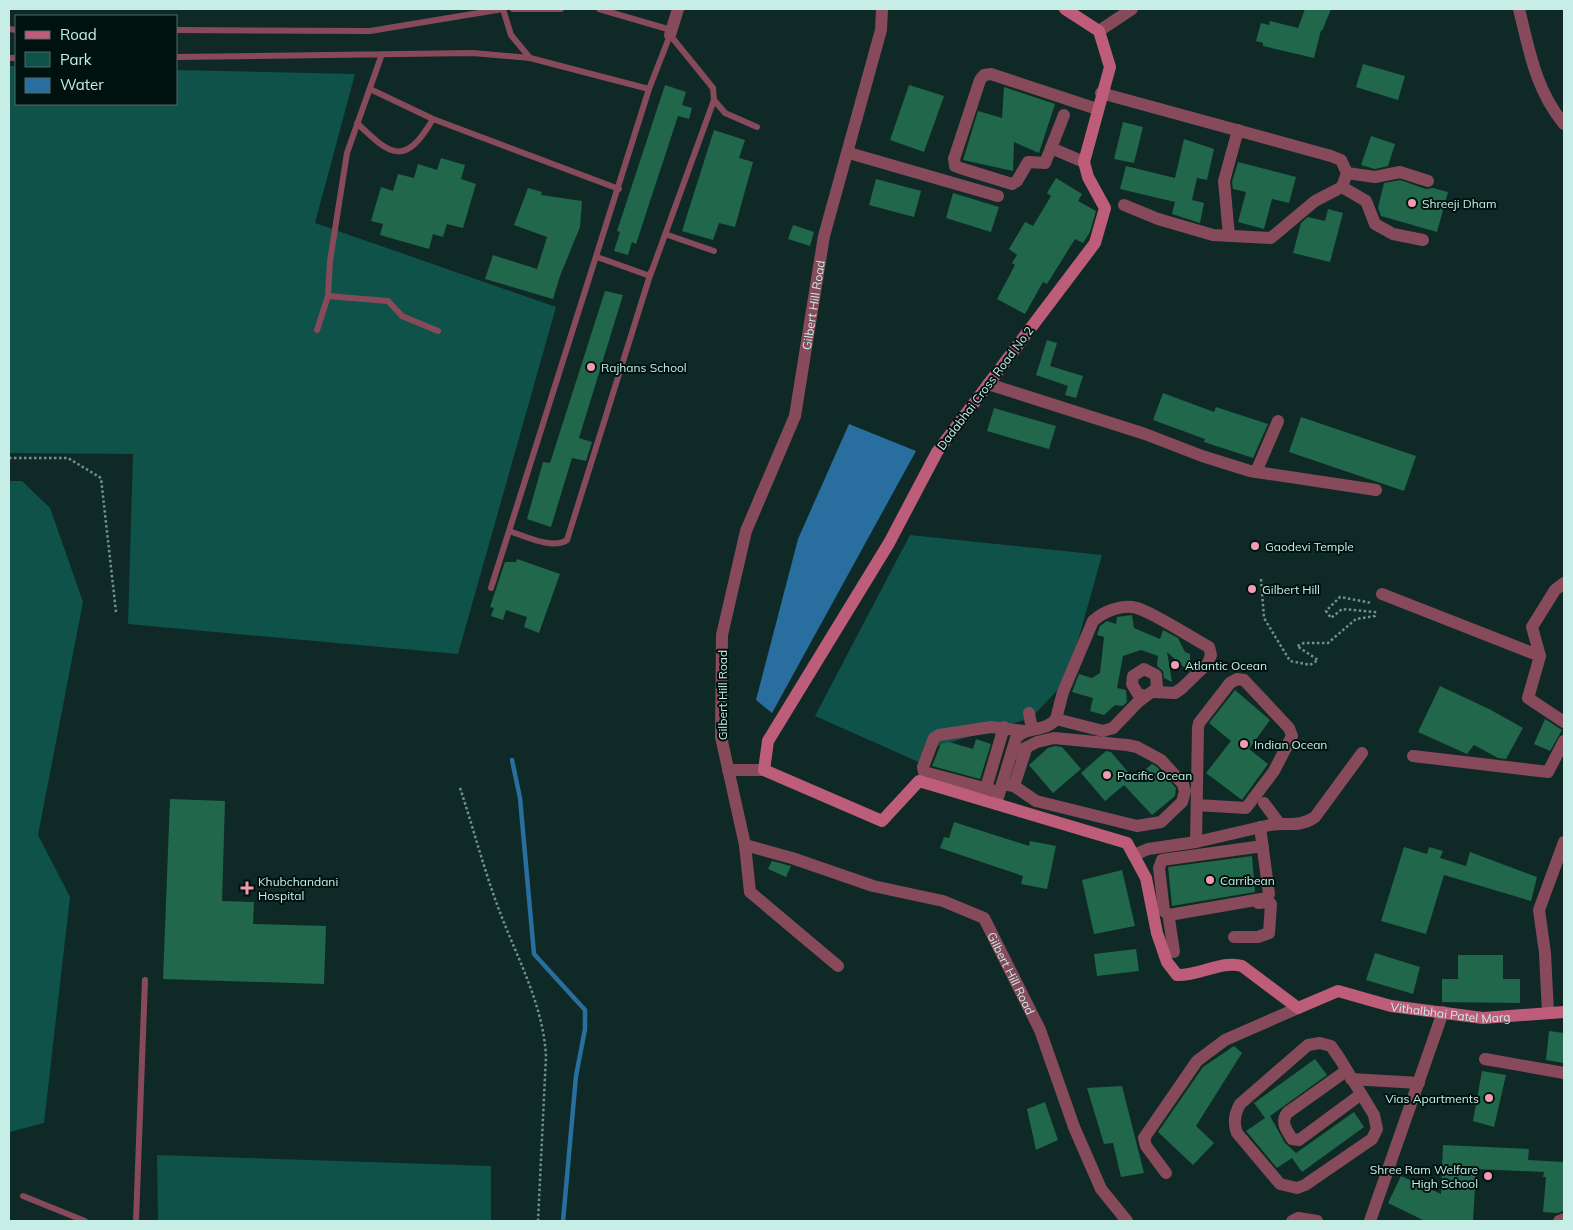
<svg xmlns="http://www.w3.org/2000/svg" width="1573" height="1230" font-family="Mulish,sans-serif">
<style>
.green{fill:#0e524a}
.water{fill:#286e9e}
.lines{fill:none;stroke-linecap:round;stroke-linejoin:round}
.stream{stroke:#286e9e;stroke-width:4.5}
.building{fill:#20674b}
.path{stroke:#70918c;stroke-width:2.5;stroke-dasharray:2.5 2.5;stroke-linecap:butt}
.lane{stroke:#874a5b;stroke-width:6}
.street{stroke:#874a5b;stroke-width:12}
.secondary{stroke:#be5d7a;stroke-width:12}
.poi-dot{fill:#f19ab1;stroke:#00120f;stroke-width:2}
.labels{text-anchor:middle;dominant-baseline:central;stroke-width:4;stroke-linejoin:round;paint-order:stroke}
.poi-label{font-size:12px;fill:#c6ede6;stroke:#00120f;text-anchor:start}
.street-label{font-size:12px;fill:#c6ede6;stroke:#00120f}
</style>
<rect width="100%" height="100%" fill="#0f2a26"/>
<!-- green -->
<path class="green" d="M 9,66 L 16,66 L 16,104 L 176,104 L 176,70 L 355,74 L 315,223 L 556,307 L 458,654 L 128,624 L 133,454 L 9,453 Z
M 9,481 L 22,481 L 50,508 L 83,602 L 38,835 L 70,897 L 44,1123 L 9,1132 Z
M 910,535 L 1102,555 L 1067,680 L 1031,718 L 928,749 L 921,763 L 815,716 Z
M 157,1155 L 491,1166 L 491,1221 L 158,1221 Z"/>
<!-- water -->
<path class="water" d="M 849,424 L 916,451 L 772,713 L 756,700 L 798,539 Z"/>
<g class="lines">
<!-- stream -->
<path class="stream" d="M 512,760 L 520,798 L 534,954 L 585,1010 L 585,1029 L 576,1076 L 563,1221"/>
</g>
<!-- building -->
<path class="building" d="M 1305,9 L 1331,9 L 1322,31 L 1321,30 L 1314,58 L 1263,46 L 1263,43 L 1256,41 L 1261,23 L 1269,25 L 1270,21 L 1298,28 Z
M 1363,64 L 1405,76 L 1398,100 L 1356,87 Z
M 665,85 L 686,92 L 682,105 L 692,108 L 689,119 L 678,116 L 636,244 L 632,242 L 628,255 L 614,251 L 620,232 L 617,231 Z
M 909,85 L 944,96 L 924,152 L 890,140 Z
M 1004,87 L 1055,104 L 1039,153 L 1014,142 L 1013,171 L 963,160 L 978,111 L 1002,118 Z
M 1123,122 L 1143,127 L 1134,163 L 1114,159 Z
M 714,130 L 745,140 L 739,158 L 753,162 L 735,227 L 719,223 L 713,240 L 682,231 Z
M 1371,136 L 1395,144 L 1388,166 L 1375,169 L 1361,165 Z
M 1184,139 L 1214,149 L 1207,180 L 1197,178 L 1192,200 L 1204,203 L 1200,223 L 1172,214 L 1175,202 L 1120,189 L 1126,166 L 1175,178 Z
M 441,158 L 465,165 L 461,179 L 476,184 L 463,228 L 447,224 L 443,237 L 433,234 L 429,249 L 380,235 L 383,224 L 371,221 L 381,187 L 393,191 L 398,174 L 414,178 L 418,164 L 437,170 Z
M 1238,162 L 1296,177 L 1289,203 L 1272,199 L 1264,229 L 1238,222 L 1246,192 L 1233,189 L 1232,182 Z
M 1056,178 L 1082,194 L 1078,201 L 1096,211 L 1090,232 L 1083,243 L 1075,239 L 1047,284 L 1043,282 L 1025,314 L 997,299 L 1015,265 L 1012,263 L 1017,255 L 1009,249 L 1025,222 L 1033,226 L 1051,196 L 1047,193 Z
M 876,179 L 921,191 L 914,217 L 869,205 Z
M 1400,180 L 1426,189 L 1433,188 L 1448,192 L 1437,232 L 1381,216 L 1378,208 L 1384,183 Z
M 528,188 L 542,192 L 541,195 L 582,201 L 580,227 L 560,276 L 553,299 L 485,279 L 493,255 L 537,269 L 547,237 L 514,225 Z
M 953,193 L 999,207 L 991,232 L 946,218 Z
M 1328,209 L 1343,213 L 1330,262 L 1293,253 L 1301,223 L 1308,217 L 1325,221 Z
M 793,225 L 814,232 L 810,246 L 788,239 Z
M 605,291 L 623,295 L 579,438 L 592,442 L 586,461 L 572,458 L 551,527 L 527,519 L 543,462 L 550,463 Z
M 1047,340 L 1057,343 L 1050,366 L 1083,376 L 1076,398 L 1065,395 L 1068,386 L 1036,375 Z
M 1163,393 L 1214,412 L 1216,407 L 1268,424 L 1253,458 L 1204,442 L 1205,439 L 1153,420 Z
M 994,408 L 1056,426 L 1049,449 L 987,431 Z
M 1301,417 L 1416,456 L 1404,491 L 1289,452 Z
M 517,559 L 560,574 L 539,633 L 524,627 L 527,617 L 506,610 L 503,620 L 491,616 L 494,608 L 490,607 L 505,562 L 516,562 Z
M 1132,615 L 1134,628 L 1160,639 L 1163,630 L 1178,638 L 1185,652 L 1190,654 L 1190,669 L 1188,671 L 1167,652 L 1172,682 L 1164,678 L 1163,671 L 1157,666 L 1158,656 L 1141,650 L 1123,656 L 1117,688 L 1126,690 L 1127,702 L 1123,706 L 1115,705 L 1104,715 L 1090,711 L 1093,698 L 1072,692 L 1079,674 L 1092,678 L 1100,673 L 1104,637 L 1097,635 L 1100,626 L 1107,621 L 1116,624 L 1117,617 Z
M 1440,686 L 1491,710 L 1523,728 L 1506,759 L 1498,758 L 1474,745 L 1467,754 L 1418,732 Z
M 1235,690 L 1270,720 L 1249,749 L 1268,764 L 1242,800 L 1206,773 L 1231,741 L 1209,723 Z
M 1545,719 L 1562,730 L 1550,751 L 1534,744 Z
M 976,739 L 991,744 L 980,779 L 932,766 L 941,744 L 949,742 L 973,749 Z
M 1055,746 L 1062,747 L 1081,769 L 1053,793 L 1029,765 L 1048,748 Z
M 1106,751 L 1111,752 L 1134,779 L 1152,764 L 1156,766 L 1176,788 L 1175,796 L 1152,815 L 1124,785 L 1105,801 L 1081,773 Z
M 170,799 L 225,801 L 222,901 L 254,902 L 253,924 L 326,926 L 324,984 L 163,979 Z
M 954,822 L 1029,846 L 1030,841 L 1056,846 L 1047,889 L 1021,884 L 1023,876 L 940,848 L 944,837 L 949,838 Z
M 1404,847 L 1427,854 L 1429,847 L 1443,851 L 1440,858 L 1466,866 L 1470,852 L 1537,877 L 1531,901 L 1444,875 L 1426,934 L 1381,921 Z
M 1252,856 L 1255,892 L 1172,906 L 1168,867 Z
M 772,861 L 791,866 L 786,877 L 768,869 Z
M 1122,870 L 1135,926 L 1094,934 L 1082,880 Z
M 1136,949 L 1139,971 L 1097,976 L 1094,954 Z
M 1375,953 L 1420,967 L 1413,994 L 1366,980 Z
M 1458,955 L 1503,955 L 1503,979 L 1520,979 L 1520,1003 L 1442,1002 L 1442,979 L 1458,979 Z
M 1549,1031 L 1564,1033 L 1564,1063 L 1546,1060 Z
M 1234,1046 L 1242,1053 L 1196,1126 L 1214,1143 L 1193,1165 L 1158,1132 L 1203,1067 Z
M 1315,1059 L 1327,1075 L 1270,1116 L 1285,1143 L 1296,1153 L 1354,1112 L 1364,1127 L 1302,1172 L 1292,1158 L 1277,1168 L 1246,1131 L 1265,1118 L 1254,1103 Z
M 1482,1071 L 1506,1075 L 1494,1127 L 1473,1121 Z
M 1122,1086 L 1144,1173 L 1121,1177 L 1113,1143 L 1104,1144 L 1087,1088 Z
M 1045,1102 L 1058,1140 L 1036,1150 L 1027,1109 Z
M 1443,1145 L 1529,1149 L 1528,1160 L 1564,1162 L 1564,1211 L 1557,1213 L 1543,1212 L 1546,1177 L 1543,1177 L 1544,1172 L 1476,1169 L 1473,1221 L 1425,1221 L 1388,1203 L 1401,1176 L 1441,1194 Z"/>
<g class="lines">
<!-- path -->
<path class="path" d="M 9,458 L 68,458 L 101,478 L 116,612
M 1261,579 L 1264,618 L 1290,661 L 1310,665 L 1318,660 L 1297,646 L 1304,643 L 1328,643 L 1356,619 L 1375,616 L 1375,612 L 1342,609 L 1331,618 L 1326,611 L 1340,597 L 1372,603
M 460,788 C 474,830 485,874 501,915 C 519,962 543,1005 546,1056 L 538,1221"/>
<!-- lane -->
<path class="lane" d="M 503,9 L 511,35 L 530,58
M 513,9 L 561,9
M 599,9 L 671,30
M 9,29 L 16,30
M 176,30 L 370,31 L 503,9
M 176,57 L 473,53 L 530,58 L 649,89
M 9,58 L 16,58
M 370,89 L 433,119 L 619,189
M 714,100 L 725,113 L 757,127
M 357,123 C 391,156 405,167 433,119
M 665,234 L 714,251
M 597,257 L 650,276 L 714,100 L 713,88 L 670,35
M 328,296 L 388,301 L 402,316 L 438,331
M 317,330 L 328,296 L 330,261 L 347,153 L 382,54
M 509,531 C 525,536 553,550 567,540 L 651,272
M 491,588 L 649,89 L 670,35
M 23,1196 L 85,1221
M 136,1221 L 145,980"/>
<!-- street -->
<g class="street">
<path d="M 1519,9 C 1529,50 1536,91 1564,124"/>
<path d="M 1099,31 L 1132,9"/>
<path d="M 670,35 L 678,9"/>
<path d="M 1101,93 L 1331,156 L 1341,160 L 1347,173 L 1342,187 L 1315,201 L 1271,238 L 1213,235 L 1158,219 L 1124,205"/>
<path d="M 1051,148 L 1064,115"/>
<path d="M 849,153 L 998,196"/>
<path d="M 1084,162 L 1051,148 L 1045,163 L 1028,162 L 1017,181 L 1012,184 L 960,168 L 955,166 L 954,159 L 980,80 L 984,75 L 991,74 L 1097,109"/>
<path d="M 1347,173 L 1375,177 L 1400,172 L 1428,181"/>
<path d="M 1342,187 L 1366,201 L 1375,224 L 1393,234 L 1423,240"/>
<path d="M 1229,236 L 1224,181 L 1238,130"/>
<path d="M 988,384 L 1145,434 L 1202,456 L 1250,471 L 1376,490"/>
<path d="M 1256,472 L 1278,421"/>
<path d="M 1564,583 L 1555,590 L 1532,627 L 1540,656 L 1528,698 L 1564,722"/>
<path d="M 1382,594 L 1540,656"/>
<path d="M 1029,713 L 1032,729"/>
<path d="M 1056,719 L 1063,692 L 1093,621 C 1104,611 1122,604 1137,608 C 1156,614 1190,637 1209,647 L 1211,655 L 1208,663 L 1182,688 L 1175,693 L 1154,692"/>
<path d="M 1413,756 L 1548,772 L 1564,741"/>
<path d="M 728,770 L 764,770"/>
<path d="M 1002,784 L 1014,786 L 1036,801 L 1137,826 L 1161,822 L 1182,802 L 1185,791 L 1183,784 L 1161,760 L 1137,747 L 1127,745 L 1054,738 L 1037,742 L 1011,755"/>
<path d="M 1014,786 L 1026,749"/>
<path d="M 986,788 L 1004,727"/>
<path d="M 999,792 L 924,772 L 923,767 L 934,738 L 939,735 L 991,727 L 1024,731"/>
<path d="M 1264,803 L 1279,823"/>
<path d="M 996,804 L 1016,738 C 1028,725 1045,733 1056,719 L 1103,731 L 1113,728 L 1138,702 L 1157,688 L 1156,675 L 1144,669 L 1133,676 L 1132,684 L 1138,694 L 1146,696"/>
<path d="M 1260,827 L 1269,894 L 1267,898 L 1169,915 L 1164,911 L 1159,868 L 1162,860 L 1263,846"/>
<path d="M 1196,842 L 1198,728 L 1199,723 L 1230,683 L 1237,679 L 1244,680 L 1289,728 L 1292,736 L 1274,771 L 1246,808 L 1197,805"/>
<path id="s1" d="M 745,845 L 792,858 L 873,886 L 943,901 L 984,918 L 1040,1030 L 1074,1127 L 1101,1189 L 1127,1221"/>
<path d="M 1134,855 L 1148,849 L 1196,842 L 1270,825 C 1287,822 1299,828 1315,817 L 1362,753"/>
<path d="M 1169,919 L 1174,952"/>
<path d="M 1234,937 L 1258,937 L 1269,933 L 1271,904 L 1269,902 L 1258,903"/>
<path id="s2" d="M 838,966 L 750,892 L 745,845 L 721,737 L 722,635 L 746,531 L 795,416 L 824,236 L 881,30 L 882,9"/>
<path d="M 1548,1013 L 1545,953 L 1539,910 L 1564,842"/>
<path d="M 1320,1043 L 1331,1046 L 1340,1059 L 1374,1115 L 1377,1129 L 1372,1139 L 1305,1185 L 1297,1188 L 1280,1184 L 1237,1133 C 1233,1123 1235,1113 1240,1104 L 1308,1045 Z"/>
<path d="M 1485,1059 L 1564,1073"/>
<path d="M 1346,1071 L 1287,1113 C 1280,1123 1287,1130 1292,1139 L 1299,1140 L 1360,1095"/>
<path d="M 1351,1079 L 1419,1083"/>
<path d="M 1166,1173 L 1146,1146 L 1144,1138 L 1197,1061 L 1225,1040 L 1298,1008"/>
<path d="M 1292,1221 L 1298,1218 L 1317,1221"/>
<path d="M 1370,1221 L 1443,1012"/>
<path d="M 1559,1221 L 1564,1219"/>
</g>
<!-- secondary -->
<path class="secondary" id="s3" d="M 1065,9 L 1099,31 L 1110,67 L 1084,162 L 1088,177 L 1105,208 L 1095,243 L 937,452 L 889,543 L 768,741 L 764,770 L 882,821 L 919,781 L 1127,843 L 1146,878 L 1157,933 L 1167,962 L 1177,975 C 1199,976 1222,960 1242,966 L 1298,1008 L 1338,991 L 1391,1006 L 1483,1018 L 1564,1012"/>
</g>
<!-- markers -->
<g class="poi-dot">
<circle cx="1412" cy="203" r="5"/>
<circle cx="591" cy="367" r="5"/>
<circle cx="1255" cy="546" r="5"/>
<circle cx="1252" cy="589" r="5"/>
<circle cx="1175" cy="665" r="5"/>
<circle cx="1244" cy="744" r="5"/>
<circle cx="1107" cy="775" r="5"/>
<circle cx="1210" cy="880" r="5"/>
<path d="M244.5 880.5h5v5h5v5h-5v5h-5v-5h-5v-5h5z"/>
<circle cx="1489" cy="1098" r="5"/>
<circle cx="1488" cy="1176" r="5"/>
</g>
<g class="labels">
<!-- poi labels -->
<g class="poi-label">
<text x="1422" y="203">Shreeji Dham</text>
<text x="601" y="367">Rajhans School</text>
<text x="1265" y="546">Gaodevi Temple</text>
<text x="1262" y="589">Gilbert Hill</text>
<text x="1185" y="665">Atlantic Ocean</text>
<text x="1254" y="744">Indian Ocean</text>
<text x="1117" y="775">Pacific Ocean</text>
<text x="1220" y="880">Carribean</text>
<text x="258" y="881">Khubchandani<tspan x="258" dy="14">Hospital</tspan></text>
<text x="1479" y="1098" text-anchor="end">Vias Apartments</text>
<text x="1478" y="1169" text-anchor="end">Shree Ram Welfare<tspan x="1478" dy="14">High School</tspan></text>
</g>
<!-- street labels -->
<g class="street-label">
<text stroke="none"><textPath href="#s2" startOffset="719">Gilbert Hill Road</textPath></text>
<text transform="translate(985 388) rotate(-53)">Dadabhai Cross Road No 2</text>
<text transform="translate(722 695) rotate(-90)">Gilbert Hill Road</text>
<text stroke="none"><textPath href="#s1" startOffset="312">Gilbert Hill Road</textPath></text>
<text stroke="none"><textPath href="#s3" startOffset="1728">Vithalbhai Patel Marg</textPath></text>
</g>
</g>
<!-- border -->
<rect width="1573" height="1230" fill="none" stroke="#c6ede6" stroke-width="20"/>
<!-- legend -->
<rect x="15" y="15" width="162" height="90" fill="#00120f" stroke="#4f6a65"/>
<rect x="25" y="31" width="25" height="8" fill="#be5d7a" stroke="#4f6a65"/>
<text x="60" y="40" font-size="15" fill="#c6ede6">Road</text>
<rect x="25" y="52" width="25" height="15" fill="#0e524a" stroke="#4f6a65"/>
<text x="60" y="65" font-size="15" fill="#c6ede6">Park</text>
<rect x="25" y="78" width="25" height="15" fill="#286e9e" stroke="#4f6a65"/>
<text x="60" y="90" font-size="15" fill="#c6ede6">Water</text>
</svg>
